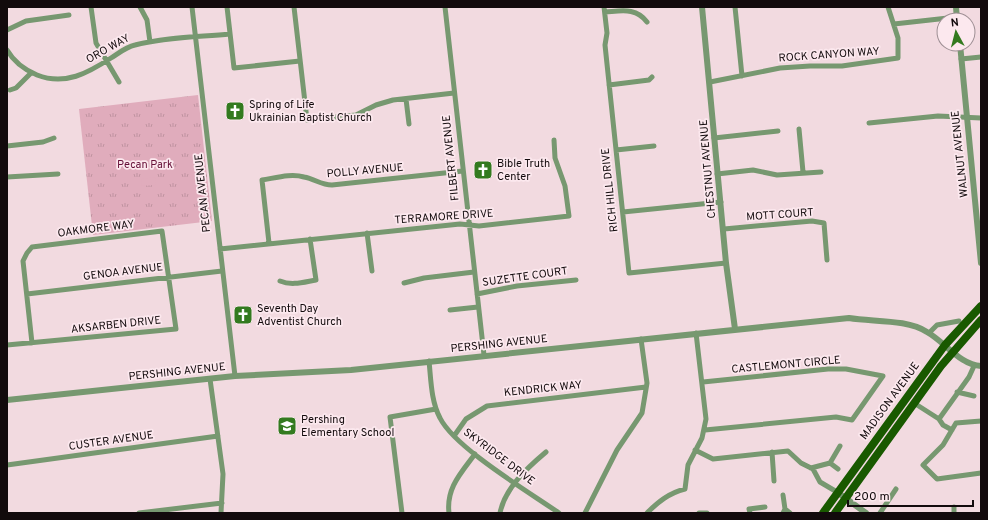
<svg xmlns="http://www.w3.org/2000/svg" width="988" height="520" font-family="Overpass,sans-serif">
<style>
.grass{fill:url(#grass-tufts)}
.pitch{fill:#e0acbc}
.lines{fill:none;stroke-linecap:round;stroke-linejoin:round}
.minor{stroke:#779870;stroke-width:5}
.tertiary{stroke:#779870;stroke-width:6}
.primary{stroke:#195900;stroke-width:8}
.labels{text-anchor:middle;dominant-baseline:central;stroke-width:3.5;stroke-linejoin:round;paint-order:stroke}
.street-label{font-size:11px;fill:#120a0c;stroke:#fce8ee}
.poi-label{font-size:11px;fill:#120a0c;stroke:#fce8ee;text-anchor:start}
.park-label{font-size:11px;fill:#660f37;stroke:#fce8ee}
</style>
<defs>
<pattern id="grass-tufts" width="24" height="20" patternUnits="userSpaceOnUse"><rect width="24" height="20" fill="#e0acbc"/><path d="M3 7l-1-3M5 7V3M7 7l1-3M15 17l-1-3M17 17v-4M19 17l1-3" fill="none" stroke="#bf93a0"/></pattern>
</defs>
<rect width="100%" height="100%" fill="#f2dae0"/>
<!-- grass -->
<path class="grass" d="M 198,95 L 212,221 L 93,235 L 79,109 Z"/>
<!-- pitch -->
<path class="pitch" d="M 155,177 L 156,185 L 142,186 L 141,179 Z
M 190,184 L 197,184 L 198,199 L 191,199 Z"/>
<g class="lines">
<!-- minor -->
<path class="minor" d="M 91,7 L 96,43 L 119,82
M 140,7 L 147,20 L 150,42
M 192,7 L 235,376
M 227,7 L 234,68 L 300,61
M 294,7 L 307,120 L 356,115 L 376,105 L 393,100 L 454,93
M 445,7 L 484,355
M 604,7 L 607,33 L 605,45 L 629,273 L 726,263
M 735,7 L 742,76
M 605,12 C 621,11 636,7 647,22
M 894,24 L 957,17
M 7,30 L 26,21 L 69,15
M 7,50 C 14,62 25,70 37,75 C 65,86 88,73 111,58 C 119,53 126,47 135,45 C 166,37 199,37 230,34
M 961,59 L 981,57
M 710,82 L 780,68 L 810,66 L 842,66 L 898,58 L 898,38 L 888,7
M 609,85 L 649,80 L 652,77
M 10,90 L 16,88 L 31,73
M 406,99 L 409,124
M 869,123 L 938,116 L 981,118
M 799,129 L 803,172
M 714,138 L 778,131
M 7,146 L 43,142 L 54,138
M 616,150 L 654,146
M 717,174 L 753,170 L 777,175 L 821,172
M 7,177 L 58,174
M 623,212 L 721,202
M 724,229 L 812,221 L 824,223 L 827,260
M 367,233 L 372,271
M 269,243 L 262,180 C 275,178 291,173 304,177 C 315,179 321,185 332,185 L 463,171
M 220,249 L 460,224 L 479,226 L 569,216 L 565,186 L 555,158 L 554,140
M 280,281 C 292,286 304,282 316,280 L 310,239
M 404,283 L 424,278 L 474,272
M 27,294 L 222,271
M 477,294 L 517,286 L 576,280
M 450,310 L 478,307
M 929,333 L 937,325 L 959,321
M 7,345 L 176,329 L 162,231 L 32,247 L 27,253 L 23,261 L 32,343
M 429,361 C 431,380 431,401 440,418 C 455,448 529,492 559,513
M 210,379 L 223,474 L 221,513
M 703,382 L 828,369 L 846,369 L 883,376 L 852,420 L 836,417 L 705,430
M 957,392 L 974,396
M 914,403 L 939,419 L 969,377 L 974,366
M 939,419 L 943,425 L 952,430
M 981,421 L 956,423 L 943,445 L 923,465 L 937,479 L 981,473
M 454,436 L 466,419 L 487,406 L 646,387
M 695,450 L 713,459 L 788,451 L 801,463 L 813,469 L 820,482 L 837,492
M 772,452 L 774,481
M 830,463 L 838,469
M 7,465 L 218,436
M 811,468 L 830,463 L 840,446
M 783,495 L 785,509
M 139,513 L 222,503
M 402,513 L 390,417 L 436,409
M 449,513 C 446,488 461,473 475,454
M 500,513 C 505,488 527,468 546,452
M 585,513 L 617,450 L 642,413 L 647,383 L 641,339
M 647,513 C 658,502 669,493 685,489 L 688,465 L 702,438 L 706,419 L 696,333
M 699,513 L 707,513
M 750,513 L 749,509 L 765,507
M 783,513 L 785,509 L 790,513
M 880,513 L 896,489
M 954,513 L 954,507"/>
<!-- tertiary -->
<path class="tertiary" d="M 702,7 L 726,263 L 735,329
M 956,7 L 957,20
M 960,44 L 981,263
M 7,400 L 235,376 L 351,370 L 849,318 C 873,322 907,319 927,332 C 945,342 960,365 981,366
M 837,492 L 866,513"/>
<!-- primary -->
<path class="primary" d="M 823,513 L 945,345 L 981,306
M 835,513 L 941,366 L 981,320"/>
</g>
<!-- icons -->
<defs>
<g id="church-square" transform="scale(1)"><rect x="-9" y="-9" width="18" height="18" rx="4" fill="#337a1f" stroke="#fce8ee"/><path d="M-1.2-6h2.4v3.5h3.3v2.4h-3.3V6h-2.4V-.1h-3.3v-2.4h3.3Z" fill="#fff"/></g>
<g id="school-square" transform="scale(1)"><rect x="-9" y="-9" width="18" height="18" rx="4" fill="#337a1f" stroke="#fce8ee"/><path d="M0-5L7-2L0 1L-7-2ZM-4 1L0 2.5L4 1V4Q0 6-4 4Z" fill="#fff"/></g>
</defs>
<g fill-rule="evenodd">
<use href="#church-square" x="235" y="111"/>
<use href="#church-square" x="483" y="170"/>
<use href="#church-square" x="243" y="315"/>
<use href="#school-square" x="287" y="426"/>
</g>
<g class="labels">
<!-- street labels -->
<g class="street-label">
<text transform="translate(108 49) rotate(-29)">ORO WAY</text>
<text transform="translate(829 55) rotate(-4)">ROCK CANYON WAY</text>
<text transform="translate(960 154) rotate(-96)">WALNUT AVENUE</text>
<text transform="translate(451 158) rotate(-96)">FILBERT AVENUE</text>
<text transform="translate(708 169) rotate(-95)">CHESTNUT AVENUE</text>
<text transform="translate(365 171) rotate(-5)">POLLY AVENUE</text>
<text transform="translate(610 190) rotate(-96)">RICH HILL DRIVE</text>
<text transform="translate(203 193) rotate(-96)">PECAN AVENUE</text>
<text transform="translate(780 215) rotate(-4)">MOTT COURT</text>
<text transform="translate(444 217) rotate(-4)">TERRAMORE DRIVE</text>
<text transform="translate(96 229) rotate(-7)">OAKMORE WAY</text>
<text transform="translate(123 272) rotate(-7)">GENOA AVENUE</text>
<text transform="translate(525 277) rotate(-8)">SUZETTE COURT</text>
<text transform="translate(116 325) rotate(-6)">AKSARBEN DRIVE</text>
<text transform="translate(499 344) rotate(-6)">PERSHING AVENUE</text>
<text transform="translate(786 365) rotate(-5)">CASTLEMONT CIRCLE</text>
<text transform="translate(177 372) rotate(-6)">PERSHING AVENUE</text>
<text transform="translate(543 389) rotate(-6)">KENDRICK WAY</text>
<text transform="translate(890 401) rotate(-54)">MADISON AVENUE</text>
<text transform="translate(111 441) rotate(-8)">CUSTER AVENUE</text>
<text transform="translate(499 457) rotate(37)">SKYRIDGE DRIVE</text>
</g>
<!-- poi labels -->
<g class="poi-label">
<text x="249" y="105">Spring of Life<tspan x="249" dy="13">Ukrainian Baptist Church</tspan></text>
<text x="497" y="164">Bible Truth<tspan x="497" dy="13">Center</tspan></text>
<text x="257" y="309">Seventh Day<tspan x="257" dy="13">Adventist Church</tspan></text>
<text x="301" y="420">Pershing<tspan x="301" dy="13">Elementary School</tspan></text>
</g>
<!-- park labels -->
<g class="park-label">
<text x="145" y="165">Pecan Park</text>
</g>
</g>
<!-- border -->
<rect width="988" height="520" fill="none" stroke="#120a0c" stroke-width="16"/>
<!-- north arrow -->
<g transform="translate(956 32) rotate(353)"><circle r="19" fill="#fce8ee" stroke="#9e8f94"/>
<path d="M0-3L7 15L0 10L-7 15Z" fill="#337a1f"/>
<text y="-6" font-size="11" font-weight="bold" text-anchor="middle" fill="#120a0c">N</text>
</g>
<!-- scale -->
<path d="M848 500v6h125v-6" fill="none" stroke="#120a0c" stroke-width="2"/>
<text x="854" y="500" font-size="12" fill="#120a0c" stroke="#fce8ee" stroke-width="3" paint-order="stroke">200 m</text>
</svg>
